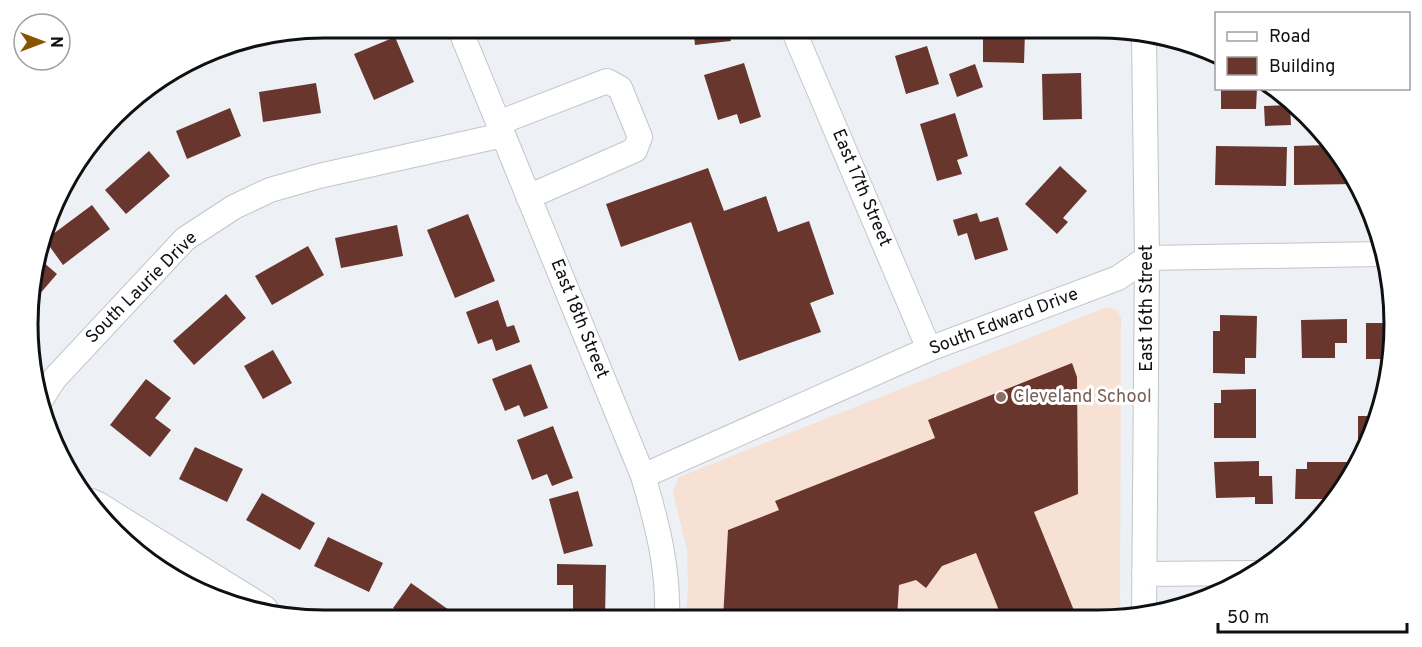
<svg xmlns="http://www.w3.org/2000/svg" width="1422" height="647" font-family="Overpass,sans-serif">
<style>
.education{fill:#f7e1d4}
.building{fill:#69362d}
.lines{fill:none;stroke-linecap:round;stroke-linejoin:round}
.minor-casing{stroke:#c3c5cb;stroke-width:26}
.minor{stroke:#fff;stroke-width:24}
.education-dot{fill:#8d6e63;stroke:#fff;stroke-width:2}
.labels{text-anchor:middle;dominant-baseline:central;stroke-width:6;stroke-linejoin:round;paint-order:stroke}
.street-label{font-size:18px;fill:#0f1012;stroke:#fff}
.education-label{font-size:18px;fill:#785e54;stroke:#fff;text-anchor:start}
.rim{fill:none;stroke:#0f1012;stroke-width:3}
</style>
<rect width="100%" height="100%" fill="#edf0f5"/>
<!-- education -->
<path class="education" d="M 1107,307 L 1117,310 L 1121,317 L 1120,617 L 685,619 L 688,591 L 687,550 L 673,492 L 679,477 Z"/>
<!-- building -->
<path class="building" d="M 364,27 L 389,27 L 390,29 L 368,37 Z
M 538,27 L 573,27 L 542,39 Z
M 693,27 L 729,27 L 731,41 L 695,45 Z
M 1035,27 L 1078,27 L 1078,34 L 1035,34 Z
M 983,31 L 1025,32 L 1024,63 L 983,62 Z
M 395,37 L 414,82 L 374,100 L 354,54 Z
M 927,46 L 939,84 L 906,94 L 895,56 Z
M 744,63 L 761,117 L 740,124 L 737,114 L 718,120 L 704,75 Z
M 975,64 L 983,87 L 957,97 L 949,74 Z
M 1081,73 L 1082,119 L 1043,120 L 1042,74 Z
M 316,83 L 321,113 L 263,122 L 259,92 Z
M 1221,88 L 1257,88 L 1256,109 L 1221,109 Z
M 1290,105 L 1291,125 L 1265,126 L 1264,106 Z
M 230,108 L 241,136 L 187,159 L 176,131 Z
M 955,113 L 968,156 L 957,160 L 962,174 L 937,181 L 920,124 Z
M 1329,145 L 1355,184 L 1294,185 L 1294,146 Z
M 1216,146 L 1287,147 L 1286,186 L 1215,185 Z
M 149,151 L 170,176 L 126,214 L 105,190 Z
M 1060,166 L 1087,191 L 1063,218 L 1068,222 L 1057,234 L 1025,204 Z
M 708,168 L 724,211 L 766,196 L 778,232 L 809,221 L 834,294 L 810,303 L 821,332 L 739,361 L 691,222 L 621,247 L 606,204 Z
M 92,205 L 110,229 L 63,265 L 45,240 Z
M 977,213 L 980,222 L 998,217 L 1008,250 L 975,260 L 967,233 L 958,236 L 953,220 Z
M 468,214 L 495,281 L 455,298 L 427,230 Z
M 397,225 L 403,256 L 341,268 L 335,238 Z
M 308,246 L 324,275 L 272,305 L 255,276 Z
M 36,256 L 57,274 L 31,304 L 33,266 Z
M 226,294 L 246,318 L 194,365 L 173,341 Z
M 498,300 L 507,327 L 514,325 L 520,342 L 496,351 L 492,339 L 478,344 L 466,312 Z
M 1220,315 L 1257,316 L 1256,358 L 1245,358 L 1245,374 L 1213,373 L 1213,331 L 1220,331 Z
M 1385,315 L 1393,315 L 1395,323 L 1388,359 L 1366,359 L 1366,323 L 1385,323 Z
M 1347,319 L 1347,343 L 1335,343 L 1335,358 L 1302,358 L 1301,320 Z
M 273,350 L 292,383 L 263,399 L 244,366 Z
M 1072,363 L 1077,377 L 1078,494 L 1034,512 L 1075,613 L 1064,618 L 1002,618 L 976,553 L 942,566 L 926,588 L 916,580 L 899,585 L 897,618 L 723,619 L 728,530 L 779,510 L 775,501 L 935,438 L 928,420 Z
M 531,364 L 548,408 L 524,417 L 519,405 L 505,411 L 492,379 Z
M 146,379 L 171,398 L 155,418 L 171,430 L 150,457 L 110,425 Z
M 1256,389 L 1256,438 L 1214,438 L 1214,403 L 1221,403 L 1221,390 Z
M 1358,416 L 1377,416 L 1373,437 L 1366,448 L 1358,448 Z
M 553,426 L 573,478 L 552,486 L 547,474 L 532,480 L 517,440 Z
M 195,447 L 243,469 L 227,502 L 179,479 Z
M 1259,461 L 1259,476 L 1272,476 L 1273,504 L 1255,504 L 1255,497 L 1216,498 L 1214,462 Z
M 1307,462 L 1349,462 L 1349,478 L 1336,499 L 1295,499 L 1296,469 L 1307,469 Z
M 578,491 L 593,546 L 564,554 L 549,499 Z
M 262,493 L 315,523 L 300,550 L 246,520 Z
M 328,537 L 383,563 L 369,592 L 314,566 Z
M 557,564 L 606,565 L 605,619 L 573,619 L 573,585 L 557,585 Z
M 411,583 L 449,610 L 442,620 L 409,620 L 393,608 Z"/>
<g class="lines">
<!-- minor casing -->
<g class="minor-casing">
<path id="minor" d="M 459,27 L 643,476 C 657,523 669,569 667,619
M 792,27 L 929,349
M 1144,36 L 1147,258 L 1144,616
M 498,123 L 607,81 L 620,88 L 640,137 L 635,150 L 528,197
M 42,398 L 55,378 L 185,239 L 234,207 L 270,190 L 319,176 L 503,135
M 643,476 L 929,349 L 1118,278 L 1147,258 L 1381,254
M 91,501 L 98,504 L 265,608
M 1144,574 L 1254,573"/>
</g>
<!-- minor -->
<use href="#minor" class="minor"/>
</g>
<!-- markers -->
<circle class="education-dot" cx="1001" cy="397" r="6"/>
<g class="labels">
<!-- street labels -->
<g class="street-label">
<text transform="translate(861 188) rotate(67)">East 17th Street</text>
<text transform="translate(142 288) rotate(-45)">South Laurie Drive</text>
<text transform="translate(1147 308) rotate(-90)">East 16th Street</text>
<text transform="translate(579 319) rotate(68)">East 18th Street</text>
<text transform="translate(1004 322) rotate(-21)">South Edward Drive</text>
</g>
<!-- education labels -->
<g class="education-label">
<text x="1013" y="397">Cleveland School</text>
</g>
</g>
<!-- crop -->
<path d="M0 0H1422V647H0ZM324 38H1098A286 286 0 0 1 1384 324V324A286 286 0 0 1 1098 610H324A286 286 0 0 1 38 324V324A286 286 0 0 1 324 38Z" fill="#fff" fill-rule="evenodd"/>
<path class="rim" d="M324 38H1098A286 286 0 0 1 1384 324V324A286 286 0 0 1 1098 610H324A286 286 0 0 1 38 324V324A286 286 0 0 1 324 38Z"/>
<!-- legend -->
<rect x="1215" y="12" width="195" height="78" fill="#ffffff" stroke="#9f9fa0" stroke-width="1.5"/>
<rect x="1227" y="32" width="30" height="9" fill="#ffffff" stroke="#9f9fa0" stroke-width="1.5"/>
<text x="1269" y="42" font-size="18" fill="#0f1012">Road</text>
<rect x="1227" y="57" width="30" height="18" fill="#69362d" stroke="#9f9fa0" stroke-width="1.5"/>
<text x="1269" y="72" font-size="18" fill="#0f1012">Building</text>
<!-- north arrow -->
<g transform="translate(42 42) rotate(90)"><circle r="28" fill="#ffffff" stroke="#9f9fa0" stroke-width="1.5"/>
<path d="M0-4.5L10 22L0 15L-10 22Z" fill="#895400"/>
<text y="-9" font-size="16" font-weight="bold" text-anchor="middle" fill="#0f1012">N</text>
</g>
<!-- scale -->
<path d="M1218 623v9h189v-9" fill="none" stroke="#0f1012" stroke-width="3"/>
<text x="1227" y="623" font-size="18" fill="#0f1012" stroke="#ffffff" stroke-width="4.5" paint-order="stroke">50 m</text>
</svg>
